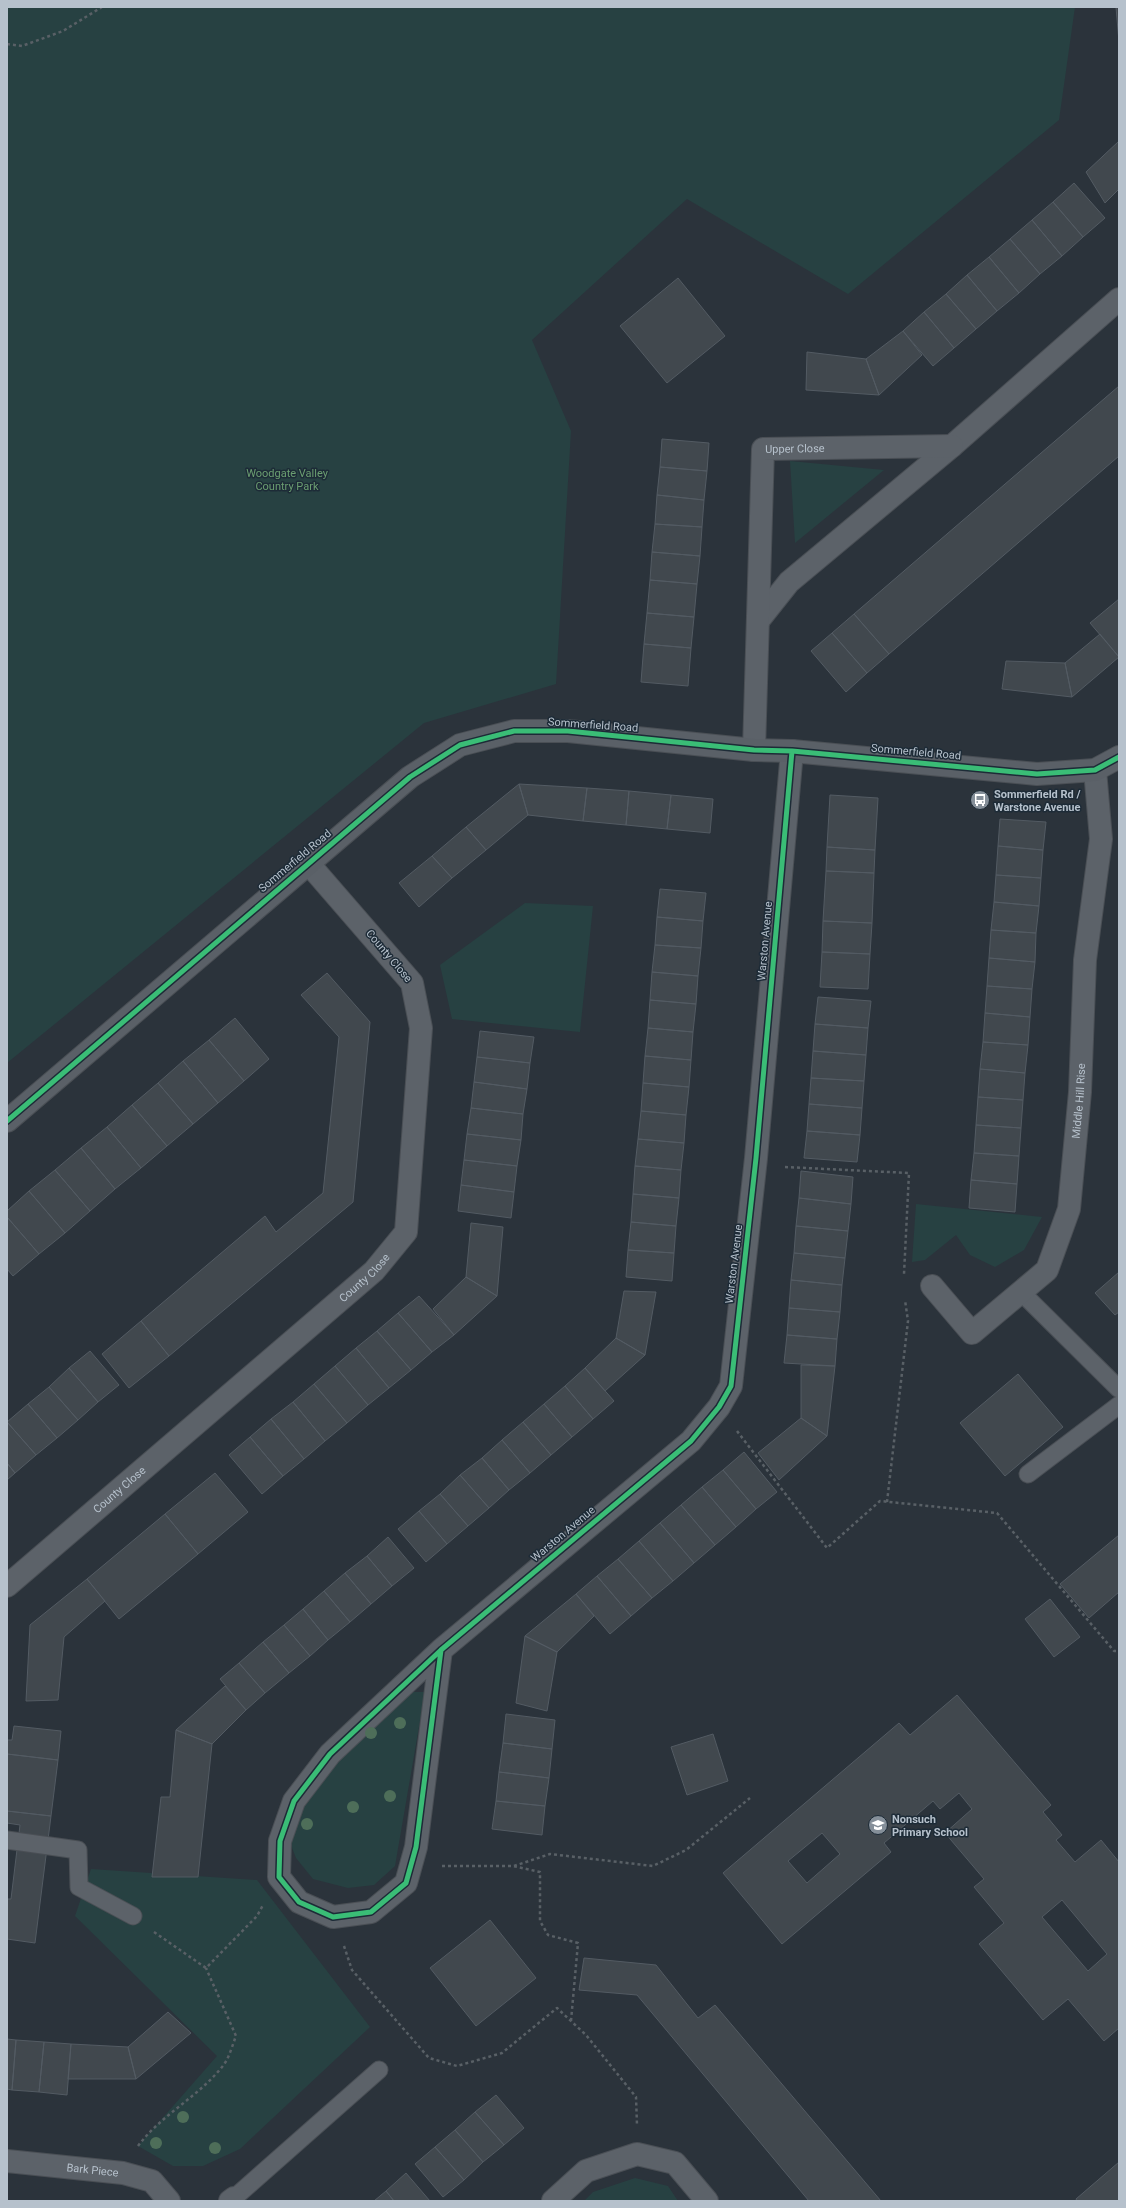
<svg xmlns="http://www.w3.org/2000/svg" width="1126" height="2208" font-family="Roboto,sans-serif">
<style>
.green{fill:#274142}
.building{fill:#41484e;stroke:#535b63;fill-rule:evenodd}
.lines{fill:none;stroke-linecap:round;stroke-linejoin:round}
.lane-casing{stroke:#4a4f55;stroke-width:19}
.street-casing{stroke:#4a4f55;stroke-width:24}
.secondary-casing{stroke:#4a4f55;stroke-width:24}
.path{stroke:#596066;stroke-width:2.5;stroke-dasharray:3 3;stroke-linecap:butt}
.lane{stroke:#5c6269;stroke-width:17}
.street{stroke:#5c6269;stroke-width:22}
.secondary{stroke:#5a6067;stroke-width:22}
.cycleway-casing{stroke:#1d2b37;stroke-width:8}
.cycleway{stroke:#3abd76;stroke-width:5}
.tree{fill:#4e6e59}
.labels{text-anchor:middle;dominant-baseline:central;stroke-width:3;stroke-linejoin:round;paint-order:stroke}
.street-label{font-size:11px;fill:#b6c1cc;stroke:#1d2b37}
.park-label{font-size:11px;fill:#6b9e71;stroke:#1d2b37}
.poi-label{font-size:11px;font-weight:bold;fill:#b6c1cc;stroke:#1d2b37;text-anchor:start}
</style>
<rect width="100%" height="100%" fill="#2b333b"/>
<!-- green -->
<path class="green" d="M 7,7 L 1075,7 L 1059,120 L 848,294 L 687,199 L 532,340 L 571,431 L 556,684 L 424,723 L 7,1063 Z
M 790,461 L 884,470 L 795,543 Z
M 525,903 L 593,906 L 580,1032 L 452,1019 L 440,965 Z
M 916,1204 L 1042,1217 L 1024,1250 L 995,1267 L 970,1255 L 956,1235 L 925,1260 L 912,1262 Z
M 403,1692 L 425,1692 L 395,1866 L 374,1885 L 348,1888 L 313,1879 L 296,1858 L 289,1840 L 298,1804 Z
M 91,1869 L 257,1880 L 370,2027 L 240,2149 L 203,2166 L 173,2166 L 138,2146 L 217,2056 L 75,1916 Z
M 635,2178 L 668,2186 L 678,2201 L 584,2201 L 593,2192 Z"/>
<!-- building -->
<path class="building" d="M 1116,7 L 1119,7 L 1119,42 Z
M 1119,141 L 1119,189 L 1105,203 L 1086,172 Z
M 1074,183 L 1105,218 L 1083,237 L 1053,202 Z
M 1053,202 L 1083,237 L 1062,256 L 1032,220 Z
M 1032,220 L 1062,256 L 1040,274 L 1010,239 Z
M 1010,239 L 1040,274 L 1019,293 L 989,257 Z
M 989,257 L 1019,293 L 997,311 L 967,275 Z
M 967,275 L 997,311 L 976,329 L 946,294 Z
M 678,278 L 725,336 L 667,383 L 620,326 Z
M 946,294 L 976,329 L 954,348 L 924,312 Z
M 924,312 L 954,348 L 933,366 L 903,331 Z
M 903,331 L 922,355 L 879,395 L 866,359 Z
M 807,352 L 866,359 L 879,395 L 806,390 Z
M 1119,386 L 1119,456 L 889,654 L 854,614 Z
M 662,439 L 709,443 L 707,471 L 660,467 Z
M 660,467 L 707,471 L 704,500 L 657,495 Z
M 657,495 L 704,500 L 702,527 L 655,524 Z
M 655,524 L 702,527 L 700,556 L 652,552 Z
M 652,552 L 700,556 L 697,584 L 650,580 Z
M 650,580 L 697,584 L 694,617 L 647,613 Z
M 1119,599 L 1119,657 L 1090,623 Z
M 647,613 L 694,617 L 691,648 L 644,644 Z
M 854,614 L 889,654 L 867,673 L 832,633 Z
M 832,633 L 867,673 L 846,692 L 811,651 Z
M 1100,634 L 1119,657 L 1072,697 L 1065,663 Z
M 644,644 L 691,648 L 688,686 L 641,682 Z
M 1006,661 L 1065,663 L 1072,697 L 1002,689 Z
M 519,784 L 528,815 L 486,850 L 466,827 Z
M 519,784 L 587,788 L 583,821 L 528,815 Z
M 587,788 L 629,791 L 626,825 L 583,821 Z
M 629,791 L 671,795 L 667,829 L 626,825 Z
M 671,795 L 713,799 L 710,833 L 667,829 Z
M 830,795 L 878,798 L 875,850 L 827,847 Z
M 1000,819 L 1046,822 L 1043,850 L 998,846 Z
M 466,827 L 486,850 L 452,878 L 432,856 Z
M 998,846 L 1043,850 L 1041,878 L 996,875 Z
M 827,847 L 875,850 L 874,873 L 826,871 Z
M 432,856 L 452,878 L 419,907 L 399,883 Z
M 826,871 L 874,873 L 872,923 L 823,921 Z
M 996,875 L 1041,878 L 1039,906 L 994,902 Z
M 660,889 L 706,893 L 703,921 L 657,917 Z
M 994,902 L 1039,906 L 1036,933 L 991,930 Z
M 657,917 L 703,921 L 701,948 L 655,945 Z
M 823,921 L 872,923 L 870,954 L 822,952 Z
M 991,930 L 1036,933 L 1035,962 L 989,958 Z
M 655,945 L 701,948 L 698,976 L 652,972 Z
M 822,952 L 870,954 L 868,989 L 820,987 Z
M 989,958 L 1035,962 L 1032,989 L 987,986 Z
M 652,972 L 698,976 L 696,1004 L 650,1000 Z
M 327,973 L 370,1022 L 353,1202 L 169,1356 L 141,1321 L 265,1216 L 276,1232 L 323,1193 L 339,1037 L 301,995 Z
M 987,986 L 1032,989 L 1030,1017 L 985,1013 Z
M 818,997 L 871,1001 L 868,1028 L 815,1024 Z
M 650,1000 L 696,1004 L 693,1032 L 648,1028 Z
M 985,1013 L 1030,1017 L 1028,1045 L 983,1042 Z
M 235,1018 L 269,1059 L 244,1081 L 209,1040 Z
M 815,1024 L 868,1028 L 866,1055 L 813,1051 Z
M 648,1028 L 693,1032 L 691,1060 L 645,1056 Z
M 480,1031 L 534,1037 L 530,1063 L 477,1057 Z
M 209,1040 L 244,1081 L 218,1103 L 183,1061 Z
M 983,1042 L 1028,1045 L 1025,1073 L 980,1069 Z
M 813,1051 L 866,1055 L 864,1081 L 811,1078 Z
M 645,1056 L 691,1060 L 689,1087 L 643,1083 Z
M 477,1057 L 530,1063 L 527,1089 L 474,1082 Z
M 183,1061 L 218,1103 L 193,1124 L 158,1083 Z
M 980,1069 L 1025,1073 L 1023,1100 L 978,1097 Z
M 811,1078 L 864,1081 L 862,1108 L 809,1104 Z
M 474,1082 L 527,1089 L 523,1114 L 471,1108 Z
M 158,1083 L 193,1124 L 167,1146 L 132,1105 Z
M 643,1083 L 689,1087 L 686,1115 L 641,1111 Z
M 978,1097 L 1023,1100 L 1021,1128 L 976,1125 Z
M 809,1104 L 862,1108 L 860,1135 L 807,1131 Z
M 132,1105 L 167,1146 L 141,1168 L 107,1127 Z
M 471,1108 L 523,1114 L 521,1140 L 467,1134 Z
M 641,1111 L 686,1115 L 684,1143 L 638,1139 Z
M 976,1125 L 1021,1128 L 1019,1156 L 974,1153 Z
M 107,1127 L 141,1168 L 115,1189 L 81,1148 Z
M 807,1131 L 860,1135 L 857,1162 L 804,1158 Z
M 467,1134 L 521,1140 L 517,1166 L 464,1160 Z
M 638,1139 L 684,1143 L 681,1170 L 635,1166 Z
M 81,1148 L 115,1189 L 90,1211 L 55,1170 Z
M 974,1153 L 1019,1156 L 1017,1184 L 971,1180 Z
M 464,1160 L 517,1166 L 514,1192 L 461,1185 Z
M 635,1166 L 681,1170 L 679,1198 L 633,1194 Z
M 55,1170 L 90,1211 L 65,1233 L 29,1191 Z
M 801,1171 L 853,1177 L 851,1204 L 799,1198 Z
M 971,1180 L 1017,1184 L 1015,1212 L 969,1208 Z
M 461,1185 L 514,1192 L 511,1218 L 458,1211 Z
M 29,1191 L 65,1233 L 39,1254 L 7,1217 L 7,1211 Z
M 633,1194 L 679,1198 L 676,1226 L 631,1222 Z
M 799,1198 L 851,1204 L 848,1231 L 796,1226 Z
M 7,1217 L 39,1254 L 13,1276 L 7,1269 Z
M 631,1222 L 676,1226 L 674,1253 L 628,1250 Z
M 471,1223 L 503,1227 L 497,1296 L 466,1277 Z
M 796,1226 L 848,1231 L 845,1258 L 794,1253 Z
M 628,1250 L 674,1253 L 672,1281 L 626,1277 Z
M 794,1253 L 845,1258 L 842,1285 L 791,1280 Z
M 1119,1272 L 1119,1312 L 1115,1315 L 1095,1293 Z
M 466,1277 L 497,1296 L 454,1335 L 433,1309 Z
M 791,1280 L 842,1285 L 840,1312 L 789,1308 Z
M 624,1291 L 656,1292 L 645,1355 L 616,1338 Z
M 419,1296 L 454,1335 L 432,1352 L 398,1313 Z
M 789,1308 L 840,1312 L 837,1339 L 787,1335 Z
M 398,1313 L 432,1352 L 411,1370 L 377,1331 Z
M 141,1321 L 169,1356 L 129,1388 L 102,1354 Z
M 377,1331 L 411,1370 L 389,1388 L 356,1348 Z
M 787,1335 L 837,1339 L 835,1366 L 784,1363 Z
M 616,1338 L 645,1355 L 605,1391 L 585,1368 Z
M 356,1348 L 389,1388 L 368,1405 L 335,1366 Z
M 90,1351 L 119,1385 L 98,1402 L 69,1368 Z
M 801,1365 L 835,1366 L 827,1436 L 801,1418 Z
M 335,1366 L 368,1405 L 347,1423 L 314,1384 Z
M 69,1368 L 98,1402 L 78,1420 L 49,1387 Z
M 585,1368 L 614,1401 L 593,1419 L 565,1386 Z
M 1018,1374 L 1063,1427 L 1005,1476 L 960,1423 Z
M 314,1384 L 347,1423 L 325,1441 L 293,1402 Z
M 565,1386 L 593,1419 L 572,1437 L 544,1404 Z
M 49,1387 L 78,1420 L 57,1438 L 28,1404 Z
M 293,1402 L 325,1441 L 304,1459 L 271,1419 Z
M 28,1404 L 57,1438 L 36,1455 L 7,1422 Z
M 544,1404 L 572,1437 L 551,1455 L 523,1422 Z
M 801,1418 L 827,1436 L 779,1480 L 758,1453 Z
M 271,1419 L 304,1459 L 283,1476 L 250,1437 Z
M 7,1422 L 36,1455 L 15,1473 L 7,1463 Z
M 523,1422 L 551,1455 L 530,1473 L 502,1440 Z
M 250,1437 L 283,1476 L 262,1494 L 229,1455 Z
M 502,1440 L 530,1473 L 509,1490 L 482,1458 Z
M 744,1452 L 777,1492 L 756,1509 L 723,1470 Z
M 482,1458 L 509,1490 L 489,1508 L 460,1475 Z
M 7,1463 L 15,1473 L 7,1480 Z
M 723,1470 L 756,1509 L 736,1527 L 702,1487 Z
M 215,1473 L 248,1512 L 198,1554 L 165,1514 Z
M 460,1475 L 489,1508 L 468,1526 L 440,1494 Z
M 702,1487 L 736,1527 L 715,1545 L 681,1505 Z
M 440,1494 L 468,1526 L 447,1544 L 419,1511 Z
M 681,1505 L 715,1545 L 694,1563 L 660,1523 Z
M 419,1511 L 447,1544 L 426,1562 L 398,1529 Z
M 165,1514 L 198,1554 L 119,1619 L 87,1579 Z
M 660,1523 L 694,1563 L 673,1581 L 639,1541 Z
M 1119,1535 L 1119,1592 L 1089,1618 L 1060,1584 Z
M 388,1537 L 414,1568 L 392,1586 L 367,1556 Z
M 639,1541 L 673,1581 L 652,1598 L 618,1559 Z
M 367,1556 L 392,1586 L 371,1604 L 345,1573 Z
M 618,1559 L 652,1598 L 631,1616 L 597,1576 Z
M 345,1573 L 371,1604 L 350,1622 L 324,1591 Z
M 597,1576 L 631,1616 L 610,1634 L 576,1594 Z
M 87,1579 L 105,1601 L 64,1637 L 58,1700 L 26,1701 L 30,1625 Z
M 324,1591 L 350,1622 L 328,1640 L 303,1609 Z
M 576,1594 L 594,1616 L 557,1652 L 525,1636 Z
M 1050,1599 L 1080,1637 L 1054,1657 L 1025,1619 Z
M 303,1609 L 328,1640 L 310,1656 L 284,1625 Z
M 284,1625 L 310,1656 L 289,1673 L 263,1642 Z
M 525,1636 L 557,1652 L 547,1711 L 516,1703 Z
M 263,1642 L 289,1673 L 265,1693 L 239,1663 Z
M 239,1663 L 265,1693 L 246,1710 L 220,1679 Z
M 225,1686 L 246,1710 L 212,1744 L 176,1730 Z
M 957,1695 L 1051,1805 L 1043,1812 L 1062,1835 L 1056,1840 L 1075,1862 L 1101,1840 L 1119,1862 L 1119,2028 L 1104,2041 L 1068,1999 L 1043,2020 L 979,1944 L 1004,1923 L 974,1887 L 984,1879 L 945,1833 L 972,1809 L 959,1793 L 940,1809 L 933,1801 L 884,1843 L 891,1852 L 782,1944 L 723,1873 L 899,1723 L 910,1735 ZM 822,1833 L 840,1854 L 807,1883 L 788,1861 ZM 1062,1900 L 1107,1954 L 1088,1971 L 1042,1917 Z
M 506,1714 L 555,1720 L 552,1749 L 503,1743 Z
M 14,1726 L 61,1731 L 58,1760 L 7,1754 L 7,1740 L 12,1740 Z
M 176,1730 L 212,1744 L 198,1877 L 152,1877 L 161,1797 L 170,1797 Z
M 713,1734 L 728,1781 L 687,1795 L 671,1747 Z
M 503,1743 L 552,1749 L 549,1778 L 499,1772 Z
M 7,1754 L 58,1760 L 51,1816 L 7,1811 Z
M 499,1772 L 549,1778 L 545,1806 L 496,1801 Z
M 496,1801 L 545,1806 L 542,1835 L 492,1829 Z
M 7,1811 L 51,1816 L 35,1943 L 7,1939 L 7,1899 L 11,1899 L 20,1825 L 7,1823 Z
M 490,1920 L 536,1978 L 476,2026 L 430,1968 Z
M 584,1958 L 656,1965 L 698,2018 L 715,2005 L 881,2201 L 809,2201 L 637,1995 L 579,1990 Z
M 168,2012 L 191,2033 L 136,2079 L 128,2047 Z
M 7,2039 L 16,2040 L 12,2090 L 7,2089 Z
M 16,2040 L 44,2042 L 39,2092 L 12,2090 Z
M 44,2042 L 71,2044 L 67,2095 L 39,2092 Z
M 71,2044 L 128,2047 L 136,2079 L 68,2079 Z
M 496,2095 L 524,2128 L 504,2145 L 475,2112 Z
M 475,2112 L 504,2145 L 483,2162 L 455,2130 Z
M 455,2130 L 483,2162 L 464,2180 L 435,2147 Z
M 435,2147 L 464,2180 L 443,2197 L 415,2164 Z
M 1119,2162 L 1119,2201 L 1077,2201 L 1076,2199 Z
M 406,2173 L 430,2201 L 394,2201 L 386,2191 Z
M 386,2191 L 394,2201 L 374,2201 Z"/>
<g class="lines">
<!-- lane casing -->
<g class="lane-casing">
<path id="lane" d="M 1022,1293 L 1119,1389
M 1028,1474 L 1119,1405
M 7,1840 L 78,1850 L 79,1887 L 133,1916
M 234,2198 L 379,2070"/>
</g>
<!-- street casing -->
<g class="street-casing">
<g id="street">
<path d="M 758,621 L 789,582 L 952,446 L 1119,299"/>
<path id="s1" d="M 754,750 L 763,449 L 952,446"/>
<path id="s2" d="M 932,1286 L 972,1333 L 1047,1270 L 1069,1209 L 1080,1092 L 1085,960 L 1101,839 L 1095,770"/>
<path id="s3" d="M 7,1586 L 374,1271 L 406,1232 L 421,1028 L 412,983 L 308,863"/>
<path d="M 441,1650 L 416,1847 L 406,1883 L 371,1912 L 333,1917 L 299,1902 L 279,1877 L 280,1841 L 294,1801 L 330,1754 L 441,1650 L 691,1441 L 719,1407 L 731,1386 L 756,1158 L 792,751"/>
<path id="s4" d="M 7,2161 L 123,2173 L 152,2181 L 169,2201"/>
<path d="M 230,2201 L 234,2198"/>
<path d="M 553,2201 L 586,2171 L 637,2154 L 675,2163 L 707,2201"/>
</g>
</g>
<!-- secondary casing -->
<g class="secondary-casing">
<path id="secondary" d="M 7,1121 L 410,777 L 460,745 L 514,731 L 568,731 L 754,750 L 792,751 L 1037,774 L 1095,770 L 1119,757"/>
</g>
<!-- path -->
<path class="path" d="M 7,44 L 22,46 L 63,31 L 102,7
M 785,1167 L 909,1173 L 904,1274
M 737,1431 L 827,1548 L 880,1501 L 997,1513 L 1114,1651 L 1119,1651
M 887,1502 L 908,1321 L 905,1300
M 442,1866 L 513,1866 L 540,1872 L 540,1921 L 548,1935 L 578,1943 L 571,2021
M 514,1866 L 550,1854 L 653,1866 L 686,1850 L 750,1798
M 154,1932 L 206,1968 L 257,1916 L 263,1905
M 344,1946 L 352,1970 L 429,2058 L 457,2066 L 502,2053 L 557,2008 L 586,2035 L 636,2097 L 637,2125
M 138,2146 C 161,2115 198,2097 222,2067 C 229,2059 232,2046 236,2036 L 206,1968"/>
<!-- lane -->
<use href="#lane" class="lane"/>
<!-- street -->
<use href="#street" class="street"/>
<!-- secondary -->
<use href="#secondary" class="secondary"/>
<!-- cycleway casing -->
<g class="cycleway-casing">
<path id="cycleway" d="M 7,1121 L 410,777 L 460,745 L 514,731 L 568,731 L 754,750 L 792,751 L 1037,774 L 1095,770 L 1119,757
M 441,1650 L 416,1847 L 406,1883 L 371,1912 L 333,1917 L 299,1902 L 279,1877 L 280,1841 L 294,1801 L 330,1754 L 441,1650 L 691,1441 L 719,1407 L 731,1386 L 756,1158 L 792,751"/>
</g>
<!-- cycleway -->
<use href="#cycleway" class="cycleway"/>
</g>
<!-- trees -->
<g class="tree">
<circle cx="400" cy="1723" r="6"/>
<circle cx="371" cy="1733" r="6"/>
<circle cx="390" cy="1796" r="6"/>
<circle cx="353" cy="1807" r="6"/>
<circle cx="307" cy="1824" r="6"/>
<circle cx="183" cy="2117" r="6"/>
<circle cx="156" cy="2143" r="6"/>
<circle cx="215" cy="2148" r="6"/>
</g>
<!-- icons -->
<defs>
<g id="bus-disc" transform="scale(1)"><circle r="9.5" fill="#858f99" stroke="#1d2b37"/><path d="M-5-6H5V4H4V6H2V4H-2V6H-4V4H-5ZM-3.5-4V0h7V-4ZM-3.5 1.2v1.5H-2V1.2ZM2 1.2v1.5H3.5V1.2Z" fill="#fff"/></g>
<g id="school-disc" transform="scale(1)"><circle r="9.5" fill="#858f99" stroke="#1d2b37"/><path d="M0-5L7-2L0 1L-7-2ZM-4 1L0 2.5L4 1V4Q0 6-4 4Z" fill="#fff"/></g>
</defs>
<g fill-rule="evenodd">
<use href="#bus-disc" x="980" y="800"/>
<use href="#school-disc" x="878" y="1825"/>
</g>
<g class="labels">
<!-- street labels -->
<g class="street-label">
<text stroke="none"><textPath href="#s1" startOffset="333">Upper Close</textPath></text>
<text transform="translate(593 725) rotate(4)">Sommerfield Road</text>
<text transform="translate(916 752) rotate(5)">Sommerfield Road</text>
<text transform="translate(295 861) rotate(-40)">Sommerfield Road</text>
<text transform="translate(765 941) rotate(-85)">Warston Avenue</text>
<text transform="translate(389 956) rotate(50)">County Close</text>
<text stroke="none"><textPath href="#s2" startOffset="333">Middle Hill Rise</textPath></text>
<text transform="translate(734 1264) rotate(-83)">Warston Avenue</text>
<text stroke="none"><textPath href="#s3" startOffset="472">County Close</textPath></text>
<text stroke="none"><textPath href="#s3" startOffset="148">County Close</textPath></text>
<text transform="translate(563 1534) rotate(-40)">Warston Avenue</text>
<text stroke="none"><textPath href="#s4" startOffset="86">Bark Piece</textPath></text>
</g>
<!-- park labels -->
<g class="park-label">
<text x="287" y="473">Woodgate Valley<tspan x="287" dy="13">Country Park</tspan></text>
</g>
<!-- poi labels -->
<g class="poi-label">
<text x="994" y="794">Sommerfield Rd /<tspan x="994" dy="13">Warstone Avenue</tspan></text>
<text x="892" y="1819">Nonsuch<tspan x="892" dy="13">Primary School</tspan></text>
</g>
</g>
<!-- border -->
<rect width="1126" height="2208" fill="none" stroke="#b6c1cc" stroke-width="16"/>
</svg>
